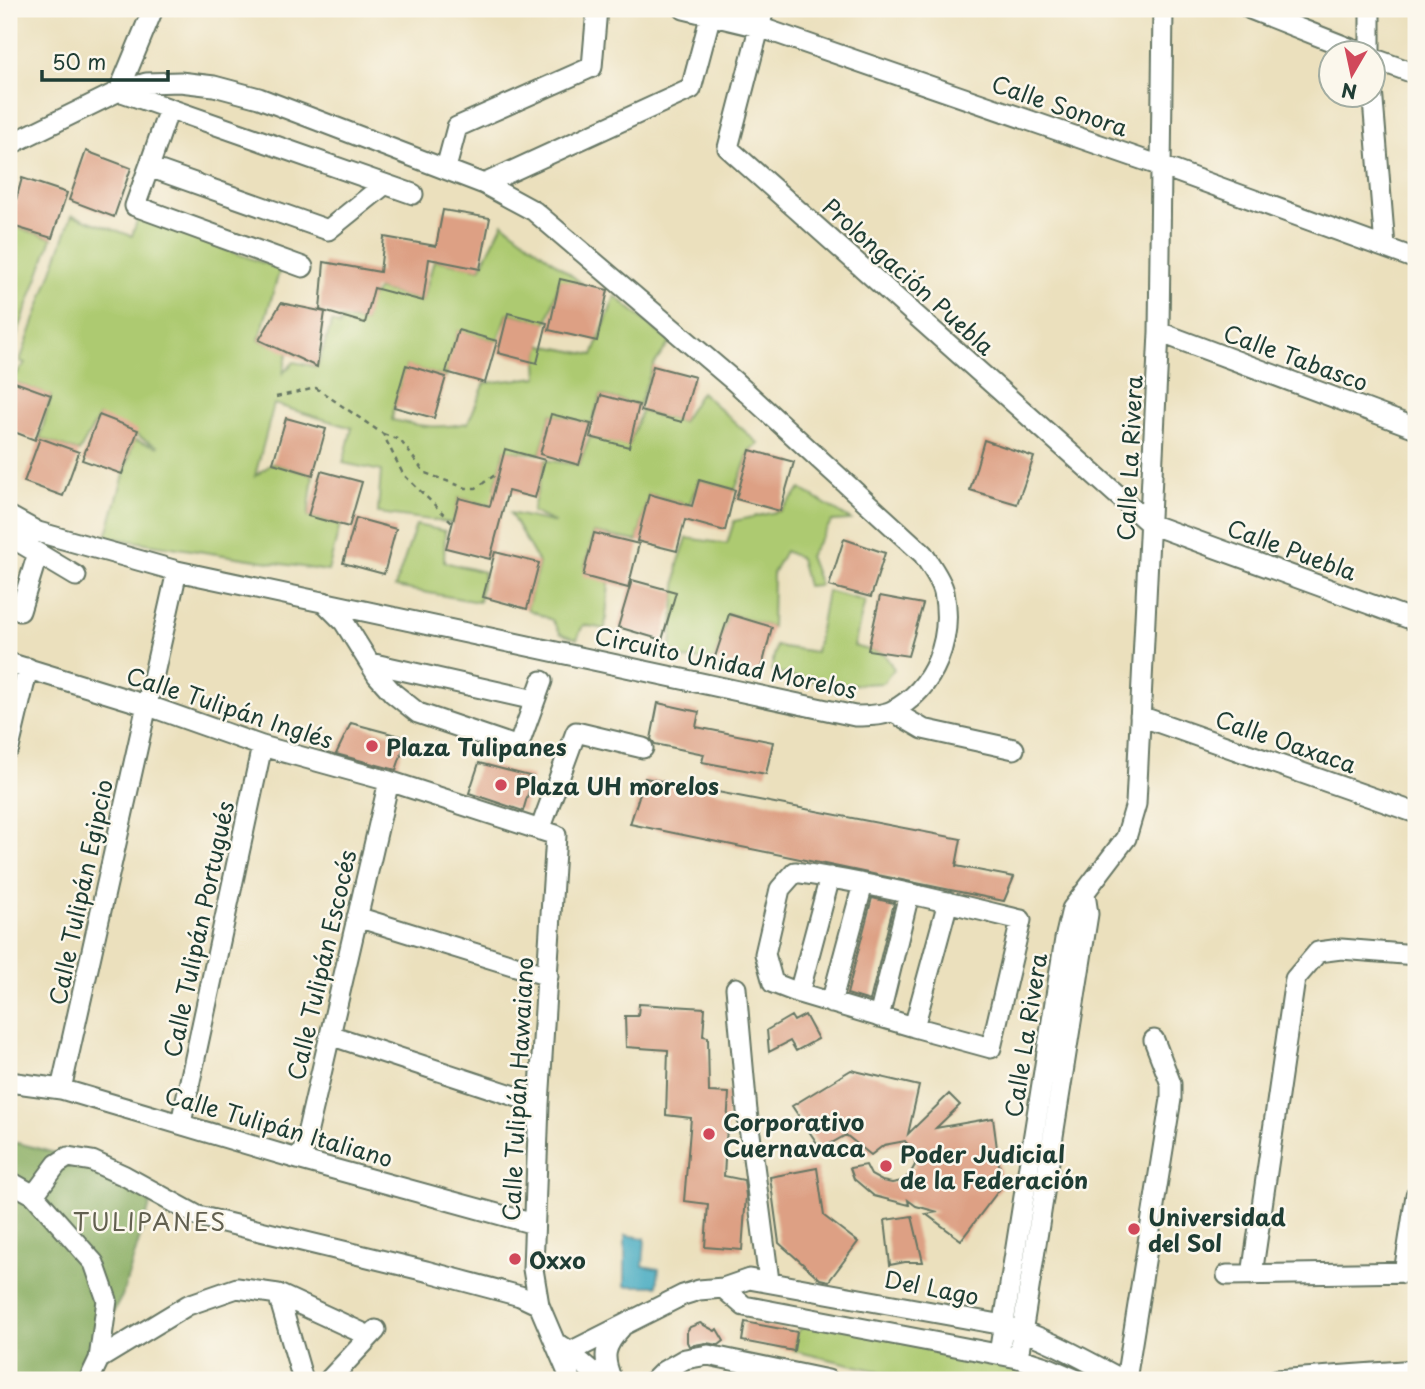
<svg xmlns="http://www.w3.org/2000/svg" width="1425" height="1389" font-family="'Playpen Sans',sans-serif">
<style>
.green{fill:#adca71;stroke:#668452;stroke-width:2}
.forest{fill:#8aae63;stroke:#54764c;stroke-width:2}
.water{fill:#40a8c0;stroke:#30727a;stroke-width:2}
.building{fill:#dda084}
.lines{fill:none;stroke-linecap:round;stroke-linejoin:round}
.minor-casing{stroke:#667664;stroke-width:23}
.path{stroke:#667664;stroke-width:2.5;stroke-dasharray:5 5;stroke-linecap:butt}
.minor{stroke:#fff;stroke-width:19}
.poi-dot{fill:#d1495b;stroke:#fbf7ec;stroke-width:2.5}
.labels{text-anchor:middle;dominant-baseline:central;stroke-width:5;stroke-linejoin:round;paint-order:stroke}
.street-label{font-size:23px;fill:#1f3d34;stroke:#fbf7ec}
.poi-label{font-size:23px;font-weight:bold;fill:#1f3d34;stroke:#fbf7ec;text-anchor:start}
.neighbourhood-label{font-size:24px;letter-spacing:2px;fill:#626050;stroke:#fbf7ec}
</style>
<rect width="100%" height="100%" fill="#fbf7ec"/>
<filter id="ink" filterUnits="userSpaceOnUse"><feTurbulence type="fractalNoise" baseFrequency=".0143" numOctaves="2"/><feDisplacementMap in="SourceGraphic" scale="14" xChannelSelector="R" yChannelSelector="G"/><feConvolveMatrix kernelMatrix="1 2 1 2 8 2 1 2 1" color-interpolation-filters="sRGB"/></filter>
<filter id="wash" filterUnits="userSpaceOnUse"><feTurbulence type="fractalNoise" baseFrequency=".00686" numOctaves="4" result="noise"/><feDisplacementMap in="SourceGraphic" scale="28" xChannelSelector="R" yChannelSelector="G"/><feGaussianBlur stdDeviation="1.57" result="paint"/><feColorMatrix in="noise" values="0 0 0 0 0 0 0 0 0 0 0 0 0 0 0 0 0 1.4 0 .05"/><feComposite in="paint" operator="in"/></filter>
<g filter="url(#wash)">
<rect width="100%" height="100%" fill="#ebe0bd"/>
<!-- green -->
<path class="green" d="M 72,215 L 132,236 L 138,218 L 280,269 L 259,340 L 288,351 L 283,373 L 294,362 L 317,367 L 332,322 L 340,326 L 341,319 L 365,322 L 369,300 L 378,289 L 423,301 L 434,260 L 480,269 L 503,223 L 584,285 L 560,280 L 547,323 L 508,313 L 497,341 L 458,331 L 446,377 L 406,366 L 394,407 L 392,420 C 425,427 436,429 468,423 L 485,383 L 538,377 L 537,363 L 541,345 L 593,355 L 615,296 L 670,342 L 653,366 L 639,405 L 601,395 L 591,424 L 551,414 L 540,454 L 505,450 L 495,487 L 503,509 L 459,498 L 453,523 L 378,513 L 381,471 L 343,463 L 352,428 L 274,404 L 255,476 L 273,463 L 313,475 L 308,516 L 340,525 L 328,571 L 106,537 L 134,440 L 159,447 L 99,416 L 79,452 L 40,438 L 51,396 L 12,381 L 25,363 L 20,361 Z
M 9,225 L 52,238 L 9,357 Z
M 701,392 L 759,444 L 750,450 L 735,490 L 699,480 L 689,505 L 649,494 L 637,541 L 594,533 L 585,567 L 609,583 L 605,629 L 583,625 L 577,639 L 561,634 L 552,620 L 527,609 L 539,563 L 510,513 L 556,523 L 532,512 L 545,460 L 579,465 L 590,437 L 629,446 L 641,411 L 682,422 Z
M 801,489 L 851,520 L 832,521 L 809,556 L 820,585 L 807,586 L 800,558 L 785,551 L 773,573 L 772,627 L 729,614 L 714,660 L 670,659 L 678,564 L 687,538 L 727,544 L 734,521 L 780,511 Z
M 416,525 L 445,531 L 444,562 L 484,572 L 479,602 L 395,587 Z
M 827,591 L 865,601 L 854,646 L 884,654 L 894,669 L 883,683 L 841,685 L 812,681 L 771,671 L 776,646 L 816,652 Z
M 813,1318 L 1035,1370 L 1036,1380 L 917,1380 L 794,1351 L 797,1332 Z"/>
<!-- forest -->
<path class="forest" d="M 9,1143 L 18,1143 L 88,1162 L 153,1195 L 122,1296 L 76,1380 L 9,1380 Z"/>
<!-- water -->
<path class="water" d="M 625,1235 L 645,1238 L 643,1266 L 659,1269 L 657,1286 L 625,1286 Z"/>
<g id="blocks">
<!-- building -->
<path class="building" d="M 86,151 L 131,168 L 114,217 L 69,200 Z
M 22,178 L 67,193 L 52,238 L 9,225 Z
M 443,210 L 490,218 L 480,269 L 429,259 L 423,301 L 374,288 L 365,323 L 320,310 L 324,262 L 380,272 L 384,237 L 436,246 Z
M 560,279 L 608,290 L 597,341 L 549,330 Z
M 281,303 L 325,312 L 317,367 L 259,340 Z
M 508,313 L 547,323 L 537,363 L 498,353 Z
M 458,330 L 497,341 L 485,383 L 446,372 Z
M 406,365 L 446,377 L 434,418 L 394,407 Z
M 653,366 L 695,377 L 682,422 L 641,411 Z
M 12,381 L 51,395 L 35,440 L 9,430 L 9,390 Z
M 601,395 L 639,405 L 629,447 L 590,437 Z
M 551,414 L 591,424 L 579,465 L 540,454 Z
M 99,415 L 138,430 L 122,474 L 82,460 Z
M 286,418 L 326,429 L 313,475 L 273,463 Z
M 40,438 L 79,452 L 63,496 L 24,482 Z
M 984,440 L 1034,457 L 1017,504 L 970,490 Z
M 505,449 L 545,460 L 535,498 L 508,491 L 490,559 L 446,548 L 459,498 L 490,506 Z
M 750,450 L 794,462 L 780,511 L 736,499 Z
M 321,471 L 362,482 L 349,527 L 308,516 Z
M 699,480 L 735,490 L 725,531 L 685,520 L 677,551 L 637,541 L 649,494 L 692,506 Z
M 356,518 L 396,529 L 384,574 L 343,563 Z
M 594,533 L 639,544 L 628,588 L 583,576 Z
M 844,539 L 885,553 L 871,597 L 829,586 Z
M 495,552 L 539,563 L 527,609 L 483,597 Z
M 632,580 L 676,592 L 662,640 L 618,627 Z
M 880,596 L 923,604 L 908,656 L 868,650 Z
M 729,614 L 772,627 L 760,675 L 714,660 Z
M 658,703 L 699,712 L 696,727 L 773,742 L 766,774 L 702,762 L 704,754 L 655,744 L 651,739 Z
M 351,723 L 407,738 L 396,770 L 336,754 Z
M 479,763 L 533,777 L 523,811 L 469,793 Z
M 645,778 L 961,839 L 956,866 L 1014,877 L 1004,901 L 630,824 Z
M 872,898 L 894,903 L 870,1001 L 847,994 Z
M 639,1004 L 705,1008 L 703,1036 L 708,1037 L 709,1092 L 729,1093 L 724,1176 L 744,1180 L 746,1196 L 742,1250 L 705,1247 L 708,1204 L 684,1201 L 691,1118 L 666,1115 L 668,1050 L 626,1047 L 625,1016 L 638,1016 Z
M 805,1015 L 818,1039 L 796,1051 L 790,1041 L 769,1052 L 767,1030 L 791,1016 L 794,1021 Z
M 851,1070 L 919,1086 L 908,1134 L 949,1094 L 960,1105 L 936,1128 L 993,1118 L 1002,1186 L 961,1240 L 926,1214 L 938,1212 L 916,1206 L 908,1200 L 909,1205 L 874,1196 L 854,1179 L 850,1168 L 866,1165 L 871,1175 L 882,1181 L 892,1183 L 902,1181 L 910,1174 L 915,1165 L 914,1152 L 905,1141 L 884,1145 L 871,1155 L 846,1135 L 821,1149 L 792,1106 Z
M 817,1168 L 824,1216 L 858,1242 L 829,1281 L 820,1279 L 779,1243 L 770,1177 Z
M 912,1216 L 923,1262 L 905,1262 L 890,1265 L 885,1220 Z
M 745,1322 L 797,1332 L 794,1351 L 742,1341 Z
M 700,1323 L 715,1331 L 717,1329 L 724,1341 L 719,1345 L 706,1343 L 689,1346 L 687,1342 L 687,1331 L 690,1327 Z"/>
</g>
</g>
<g filter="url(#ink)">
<use href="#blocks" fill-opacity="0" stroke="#667664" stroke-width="2"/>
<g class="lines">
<!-- minor casing -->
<g class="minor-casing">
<path id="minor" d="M 153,9 L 119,91 L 413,194
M 684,9 L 759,27 L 1161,166 L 1416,259
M 764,9 L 728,148 L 1150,524 L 1416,621
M 1250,9 L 1359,52
M 1370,9 L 1370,52
M 1372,58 L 1416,74
M 1372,88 L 1385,247
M 169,109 L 149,167 L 328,230 L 384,185
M 9,145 L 119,91 L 146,83 L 180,82 L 214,86 L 259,98 L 484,184 L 534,211 L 734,381 L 923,554 C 930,565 941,579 944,592 C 953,638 936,688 892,711 C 881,716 867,716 855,716 L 177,571 L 38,532 L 9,516
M 149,167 L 135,206 L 303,267
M 446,168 L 457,127 L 592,67 L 597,9
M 484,184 L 691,89 L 711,14
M 1159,332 L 1416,428
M 9,536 L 76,576
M 324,602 L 344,622 L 377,675 L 393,693 L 418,713 L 518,747 L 542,681
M 20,611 L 38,553
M 9,663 L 146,705 L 262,746 L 389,781 L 556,835 L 539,1104 L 533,1269 L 539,1305 L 571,1380
M 370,663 L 535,700
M 892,711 L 923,729 L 1014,749
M 1140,716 L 1416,813
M 9,748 L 28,668
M 540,830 L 576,732 L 643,748
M 357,917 L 548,976
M 736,988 L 747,1111 L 769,1281
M 799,993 L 830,877
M 831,1003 L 863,884
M 879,1017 L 909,894
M 914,1027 L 799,993 L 773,983 L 765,954 L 780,889 L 795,872 C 871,883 947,902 1021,920 L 991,1048 L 914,1027 L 948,902
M 330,1035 L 539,1104
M 9,1082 L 61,1089 L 301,1160 L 534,1224
M 61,1089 L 177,571
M 181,1123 L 262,746
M 301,1160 L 389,781
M 9,1181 L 34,1195 L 94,1263 L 107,1300 L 99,1359 L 89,1380
M 34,1195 L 57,1164 L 68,1157 L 92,1161 L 125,1176 L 198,1216 L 426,1271 L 520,1296 L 539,1305
M 1404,1273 L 1416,1195
M 1227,1275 L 1416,1272
M 1252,1275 L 1295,979 L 1318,952 L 1341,949 L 1416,955
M 723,1288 L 744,1306 L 1018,1358 L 1049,1368 L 1077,1380
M 278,1294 L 369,1336
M 562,1346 L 602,1380
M 999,1354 L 1065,939 L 1072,909 L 1126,838 L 1136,804 L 1159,332 L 1163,9
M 562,1356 L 683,1295 L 699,1290 L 723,1288 L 749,1279 L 1004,1325 C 1046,1337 1085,1360 1123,1380
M 1018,1358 L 1088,914 L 1085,894
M 99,1359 L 188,1305 L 237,1288 L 278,1294 L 303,1380
M 329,1380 L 376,1330
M 612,1380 C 602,1357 604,1346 621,1328
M 655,1380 L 664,1371 L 685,1359 L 708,1355 L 828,1380
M 1126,1380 L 1171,1099 L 1171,1084 L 1154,1040
M 1276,1380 L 1416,1370"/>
</g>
<!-- path -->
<path class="path" d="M 276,397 L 316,388 L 383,434 L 403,474 L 453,523
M 383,434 L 400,440 L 425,473 L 466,488 L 476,488 L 498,473"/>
<!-- minor -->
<use href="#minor" class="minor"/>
</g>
</g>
<!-- markers -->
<g class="poi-dot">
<circle cx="372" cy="746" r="7"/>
<circle cx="501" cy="785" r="7"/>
<circle cx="709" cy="1134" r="7"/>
<circle cx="886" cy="1166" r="7"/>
<circle cx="1134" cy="1229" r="7"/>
<circle cx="515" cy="1259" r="7"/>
</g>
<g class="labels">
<!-- street labels -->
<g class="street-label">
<text transform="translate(1060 105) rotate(19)">Calle Sonora</text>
<text transform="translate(909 276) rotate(42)">Prolongación Puebla</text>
<text transform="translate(1296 357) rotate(20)">Calle Tabasco</text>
<text transform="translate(1129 458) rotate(-87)">Calle La Rivera</text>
<text transform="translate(1292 549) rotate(20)">Calle Puebla</text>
<text transform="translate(726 662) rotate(12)">Circuito Unidad Morelos</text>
<text transform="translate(230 707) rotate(18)">Calle Tulipán Inglés</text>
<text transform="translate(1286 741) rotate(19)">Calle Oaxaca</text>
<text transform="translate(80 892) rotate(-78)">Calle Tulipán Egipcio</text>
<text transform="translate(198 929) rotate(-78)">Calle Tulipán Portugués</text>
<text transform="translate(321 965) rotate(-77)">Calle Tulipán Escocés</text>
<text transform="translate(1025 1035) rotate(-81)">Calle La Rivera</text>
<text transform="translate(517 1089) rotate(-87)">Calle Tulipán Hawaiano</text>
<text transform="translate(279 1126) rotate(16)">Calle Tulipán Italiano</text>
<text transform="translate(932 1287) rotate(11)">Del Lago</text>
</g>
<!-- poi labels -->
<g class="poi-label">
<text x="386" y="746">Plaza Tulipanes</text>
<text x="515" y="785">Plaza UH morelos</text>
<text x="723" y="1121">Corporativo<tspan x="723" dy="26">Cuernavaca</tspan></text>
<text x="900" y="1153">Poder Judicial<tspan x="900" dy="26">de la Federación</tspan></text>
<text x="1148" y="1216">Universidad<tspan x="1148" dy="26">del Sol</tspan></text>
<text x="529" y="1259">Oxxo</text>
</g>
<!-- neighbourhood labels -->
<g class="neighbourhood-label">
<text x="150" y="1221">TULIPANES</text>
</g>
</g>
<!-- margin -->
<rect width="1425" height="1389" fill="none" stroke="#fbf7ec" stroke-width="35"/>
<!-- north arrow -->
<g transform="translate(1352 74) rotate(189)"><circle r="33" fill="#fbf7ec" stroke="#a3ada2" stroke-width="2"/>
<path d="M0-5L12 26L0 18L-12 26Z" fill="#d1495b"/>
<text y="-10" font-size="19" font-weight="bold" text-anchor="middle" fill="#1f3d34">N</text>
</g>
<!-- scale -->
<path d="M42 70v10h126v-10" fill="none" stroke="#1f3d34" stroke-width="3.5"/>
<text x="52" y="70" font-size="21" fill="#1f3d34" stroke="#fbf7ec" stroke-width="5" paint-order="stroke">50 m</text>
</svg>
